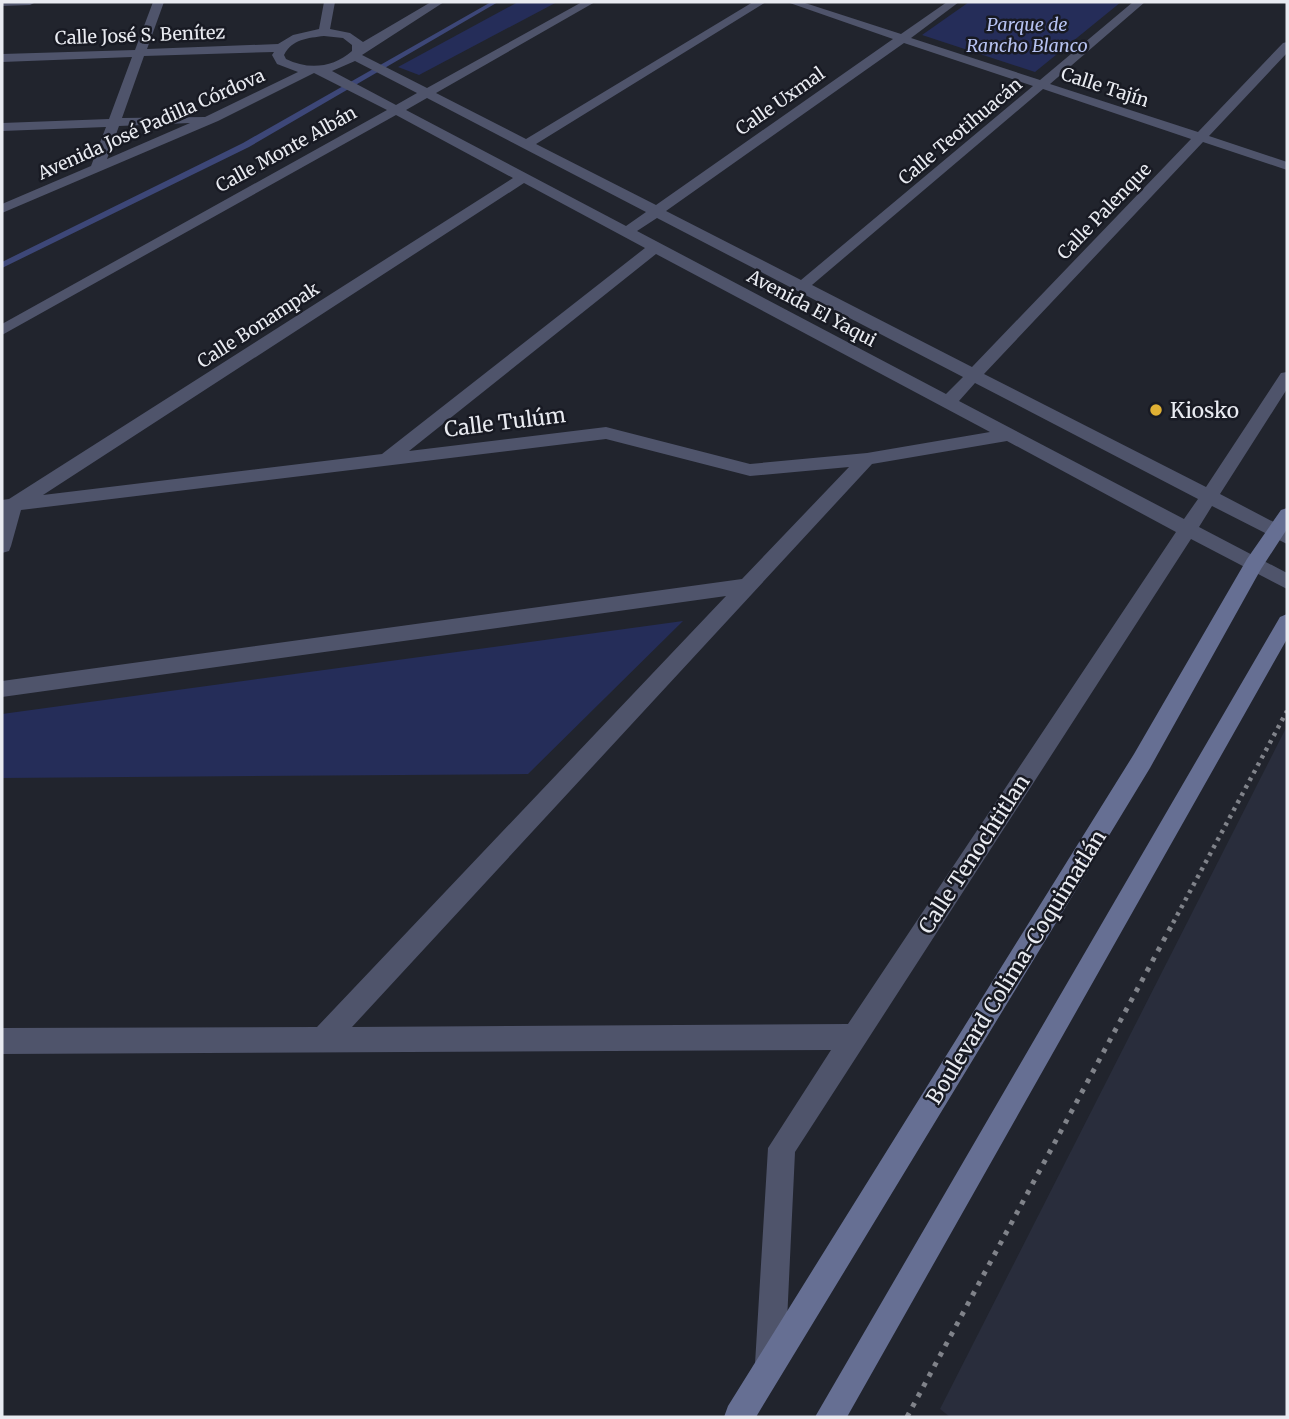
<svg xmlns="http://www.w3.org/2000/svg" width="1289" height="1419" font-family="Merriweather,serif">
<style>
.built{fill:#292d3c}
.green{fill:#252d59}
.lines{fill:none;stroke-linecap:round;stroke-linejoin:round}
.stream{fill:#3d4778;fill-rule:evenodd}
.path-far1{stroke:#80838a;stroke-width:4.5;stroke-dasharray:3.5 5;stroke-linecap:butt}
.path{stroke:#80838a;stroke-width:5;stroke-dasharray:4.5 7;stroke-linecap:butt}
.street{fill:#4f546b;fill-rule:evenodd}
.secondary{fill:#666f93;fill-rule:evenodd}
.poi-dot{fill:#dfb034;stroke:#181a23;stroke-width:2.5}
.labels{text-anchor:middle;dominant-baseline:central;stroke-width:5;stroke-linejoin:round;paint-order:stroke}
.far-park-label{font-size:18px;font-style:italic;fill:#b6c2f1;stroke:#181a23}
.far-street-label{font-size:18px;fill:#e9ebf1;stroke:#181a23}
.poi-label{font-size:21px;fill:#e9ebf1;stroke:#181a23;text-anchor:start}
.street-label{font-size:21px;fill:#e9ebf1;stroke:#181a23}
</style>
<rect width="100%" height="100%" fill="#21242d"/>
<!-- built -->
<path class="built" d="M 1287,726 L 1287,1417 L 950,1417 L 940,1409 Z"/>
<!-- green -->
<path class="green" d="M 518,2 L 557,2 L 419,75 L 398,67 Z
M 969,2 L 1121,2 L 1035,72 L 922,35 Z
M 683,621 L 528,774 L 2,778 L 2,714 Z"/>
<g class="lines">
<!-- stream -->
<path class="stream" d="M 491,2 L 498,2 L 249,147 L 2,268 L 2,262 L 243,143 Z"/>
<!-- path-far1 -->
<path class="path-far1" d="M 1173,923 L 1287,711"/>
<!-- path -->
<path class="path" d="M 907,1417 L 1174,921"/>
<!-- street -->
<path class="street" d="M 2,2 L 36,2 L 30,5 L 2,6 Z
M 153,2 L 164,2 L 147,49 L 278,44 L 293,35 L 319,29 L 324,2 L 335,2 L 330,29 L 350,33 L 363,42 L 431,2 L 444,2 L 362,55 L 427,88 L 582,2 L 595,2 L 436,93 L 526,139 L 753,2 L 766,2 L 536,144 L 656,205 L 893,39 L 787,2 L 802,2 L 901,34 L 947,2 L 959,2 L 911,38 L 1040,80 L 1133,2 L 1145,2 L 1050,84 L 1198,132 L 1283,43 L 1287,42 L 1287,53 L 1209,136 L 1287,162 L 1287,170 L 1203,142 L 984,374 L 1206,487 L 1281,373 L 1287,372 L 1287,389 L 1220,494 L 1287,529 L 1287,544 L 1212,506 L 1199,527 L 1287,573 L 1287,589 L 1191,539 L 795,1152 L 785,1364 L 781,1375 L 770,1379 L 759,1375 L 755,1364 L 768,1148 L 831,1050 L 2,1054 L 2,1028 L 317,1027 L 726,596 L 2,697 L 2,681 L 742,579 L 849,467 L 750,476 L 606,439 L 21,510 L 11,546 L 9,551 L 2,553 L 2,500 L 9,499 L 513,178 L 396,115 L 2,335 L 2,324 L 387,110 L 314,73 L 218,121 L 2,213 L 2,204 L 91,166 L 106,127 L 2,131 L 2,123 L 109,119 L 132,57 L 2,62 L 2,54 L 135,50 ZM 324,36 L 343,38 L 352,45 L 352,51 C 333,68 308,70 286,59 L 284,55 C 292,39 308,38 324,36 ZM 904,43 L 1033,86 L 801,280 L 666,211 ZM 274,52 L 272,55 L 277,64 L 298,72 L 205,117 L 122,118 L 144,56 ZM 355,61 L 417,93 L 396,105 L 332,71 ZM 1043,89 L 1191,139 L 972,367 L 812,285 ZM 427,98 L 646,212 L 626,226 L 406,110 ZM 190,123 L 107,159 L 119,126 ZM 524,183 L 645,248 L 382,454 L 43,495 ZM 657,218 L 963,377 L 946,394 L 637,231 ZM 656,254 L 990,432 L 867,453 L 750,464 L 606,427 L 409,451 ZM 975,383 L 1198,499 L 1184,519 L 959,401 ZM 1007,441 L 1176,532 L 848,1024 L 352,1027 L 872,464 Z"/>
<!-- secondary -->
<path class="secondary" d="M 1287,508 L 1287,529 L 1261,569 L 1150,768 L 756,1417 L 724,1417 L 728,1406 L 1134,754 L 1247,559 L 1281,510 Z
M 1287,614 L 1287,639 L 847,1417 L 815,1417 L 1280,617 Z"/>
</g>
<!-- markers -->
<circle class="poi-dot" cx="1156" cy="410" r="7"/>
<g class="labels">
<!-- far-park labels -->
<g class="far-park-label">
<text x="1027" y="24">Parque de<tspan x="1027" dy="21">Rancho Blanco</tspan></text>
</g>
<!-- far-street labels -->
<g class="far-street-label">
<text transform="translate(140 35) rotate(-2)">Calle José S. Benítez</text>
<text transform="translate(1105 87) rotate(18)">Calle Tajín</text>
<text transform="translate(780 101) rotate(-35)">Calle Uxmal</text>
<text transform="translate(151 124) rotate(-24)">Avenida José Padilla Córdova</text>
<text transform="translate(960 131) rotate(-40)">Calle Teotihuacán</text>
<text transform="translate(286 149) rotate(-29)">Calle Monte Albán</text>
<text transform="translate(1104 211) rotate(-46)">Calle Palenque</text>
<text transform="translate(812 308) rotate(28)">Avenida El Yaqui</text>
<text transform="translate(258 325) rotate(-33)">Calle Bonampak</text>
</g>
<!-- poi labels -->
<g class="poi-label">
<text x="1170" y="410">Kiosko</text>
</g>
<!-- street labels -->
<g class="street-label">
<text transform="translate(505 422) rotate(-7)">Calle Tulúm</text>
<text transform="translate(974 854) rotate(-57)">Calle Tenochtitlan</text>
<text transform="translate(1016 967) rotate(-58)">Boulevard Colima-Coquimatlán</text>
</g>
</g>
<!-- border -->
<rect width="1289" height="1419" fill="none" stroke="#e9ebf1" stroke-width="7"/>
</svg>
